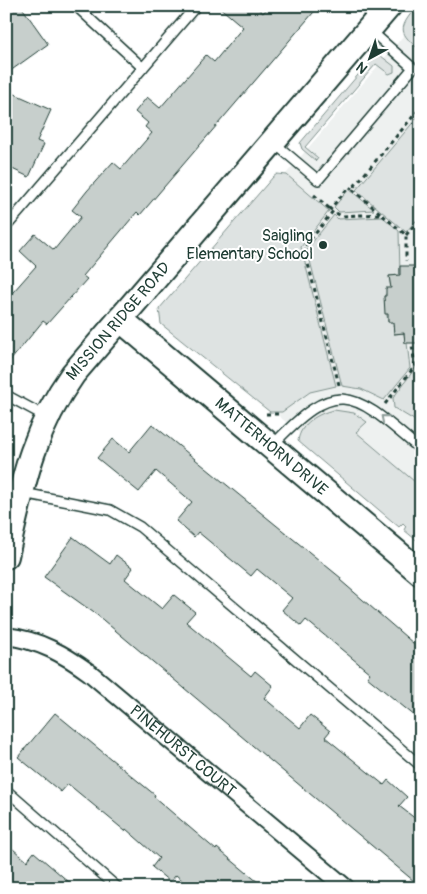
<svg xmlns="http://www.w3.org/2000/svg" width="427" height="894" font-family="Pangolin,sans-serif">
<style>
.built{fill:#eef1f0}
.green{fill:#dee3e2;stroke:#7e908b}
.building{fill:#c7cfcc;stroke:#1f3d34}
.lines{fill:none;stroke-linecap:round;stroke-linejoin:round}
.lane-casing{stroke:#1f3d34;stroke-width:12}
.street-casing{stroke:#1f3d34;stroke-width:20}
.secondary-casing{stroke:#1f3d34;stroke-width:28}
.path{stroke:#1f3d34;stroke-width:3;stroke-dasharray:4 4;stroke-linecap:butt}
.lane{stroke:#fff;stroke-width:9}
.street{stroke:#fff;stroke-width:16}
.secondary{stroke:#fff;stroke-width:24}
.oneway{stroke:#8f9e9a}
.poi-dot{fill:#1f3d34;stroke:#fff;stroke-width:2}
.labels{text-anchor:middle;dominant-baseline:central;stroke-width:4;stroke-linejoin:round;paint-order:stroke}
.poi-label{font-size:16px;fill:#1f3d34;stroke:#fff;text-anchor:end}
.street-label{font-size:16px;fill:#1f3d34;stroke:#fff}
</style>
<rect width="100%" height="100%" fill="#fff"/>
<filter id="ink" filterUnits="userSpaceOnUse"><feTurbulence type="fractalNoise" baseFrequency=".02" numOctaves="2"/><feDisplacementMap in="SourceGraphic" scale="10" xChannelSelector="R" yChannelSelector="G"/><feConvolveMatrix kernelMatrix="1 2 1 2 8 2 1 2 1" color-interpolation-filters="sRGB"/></filter>
<g filter="url(#ink)">
<!-- built -->
<path class="built" d="M 421,15 L 421,535 L 163,319 Z"/>
<!-- green -->
<path class="green" d="M 417,6 L 421,6 L 421,51 C 398,32 398,29 417,6 Z
M 375,55 L 381,56 L 394,66 L 394,72 L 389,74 L 376,64 L 305,147 L 318,158 L 316,161 L 302,149 L 300,143 Z
M 421,113 L 421,215 L 406,232 L 356,190 Z
M 277,174 L 287,175 L 329,211 L 301,247 L 336,386 L 310,392 L 282,412 L 270,412 L 161,324 L 159,309 L 273,177 Z
M 349,189 L 374,210 L 339,212 L 334,207 Z
M 334,215 L 338,219 L 383,217 L 399,231 L 400,275 L 389,276 L 391,288 L 384,296 L 388,322 L 393,322 L 394,334 L 404,333 L 405,342 L 407,343 L 410,368 L 384,400 L 361,389 L 342,386 L 307,249 Z
M 419,363 L 421,418 L 414,420 L 394,408 L 393,398 Z
M 334,410 L 354,413 L 367,422 L 356,432 L 421,487 L 421,544 L 404,530 L 406,526 L 403,523 L 399,527 L 298,441 C 300,424 318,413 334,410 Z"/>
<!-- building -->
<path class="building" d="M 6,6 L 21,6 L 48,44 L 6,74 Z
M 218,6 L 255,6 L 263,13 L 269,6 L 319,6 L 140,215 L 137,212 L 83,276 L 87,279 L 47,324 L 43,321 L 6,366 L 6,300 L 36,266 L 20,251 L 35,234 L 54,250 L 81,217 L 72,210 L 87,191 L 113,162 L 121,169 L 152,133 L 145,127 L 148,123 L 135,112 L 147,97 L 160,108 L 206,55 L 214,62 L 243,27 Z
M 6,90 L 51,110 L 37,141 L 44,144 L 29,177 L 6,166 Z
M 400,266 L 421,266 L 421,343 L 405,343 L 404,333 L 394,334 L 393,322 L 388,322 L 388,314 L 385,314 L 384,296 L 386,296 L 386,288 L 391,288 L 389,276 L 400,275 Z
M 152,424 L 341,578 L 340,580 L 421,650 L 421,721 L 367,677 L 370,673 L 306,620 L 301,626 L 282,610 L 292,598 L 257,569 L 251,576 L 198,532 L 194,537 L 176,521 L 192,502 L 156,471 L 139,492 L 97,458 L 113,439 L 129,452 Z
M 73,537 L 110,564 L 116,555 L 133,568 L 125,579 L 162,609 L 174,595 L 195,612 L 186,622 L 251,676 L 255,671 L 273,686 L 264,698 L 300,728 L 310,715 L 330,731 L 325,737 L 384,785 L 388,780 L 407,797 L 399,806 L 421,823 L 421,887 L 97,615 L 44,577 Z
M 55,713 L 155,795 L 154,797 L 216,850 L 217,848 L 265,888 L 191,888 L 176,875 L 170,882 L 152,867 L 159,858 L 126,829 L 125,831 L 68,784 L 61,792 L 18,757 Z
M 6,843 L 27,861 L 34,852 L 76,888 L 6,888 Z"/>
<g class="lines">
<!-- lane casing -->
<g class="lane-casing">
<path id="lane" d="M 76,6 L 143,68
M 273,142 L 318,180 L 413,68 L 370,30
M 6,227 L 196,6
M 6,395 L 45,416
M 271,447 C 339,374 353,392 421,450
M 23,493 L 110,510 L 140,527 L 421,766
M 6,790 L 118,888"/>
</g>
<!-- street casing -->
<g class="street-casing">
<g id="street">
<path id="s1" d="M 6,636 C 39,640 64,654 90,673 L 346,888"/>
</g>
</g>
<!-- secondary casing -->
<g class="secondary-casing">
<g id="secondary">
<path id="s2" d="M 120,319 L 421,573"/>
<path id="s3" d="M 6,556 C 22,487 31,433 73,374 L 389,6"/>
</g>
</g>
<!-- path -->
<path class="path" d="M 314,195 L 330,209
M 332,210 L 330,209 L 349,187 L 352,189
M 380,213 L 352,189 L 421,107
M 406,235 L 421,217
M 339,385 L 304,248 L 333,211 L 341,216 L 381,214 L 406,235 L 406,261
M 385,404 L 415,366 L 412,345
M 266,414 L 282,414"/>
<!-- lane -->
<use href="#lane" class="lane"/>
<!-- street -->
<use href="#street" class="street"/>
<!-- secondary -->
<use href="#secondary" class="secondary"/>
</g>
<!-- one-way arrows -->
<defs><path id="oneway-chevron" d="M-2-3.5L2.5 0L-2 3.5" fill="none" stroke-width="1.6" stroke-linecap="round" stroke-linejoin="round" transform="scale(1.25)"/></defs>
<use class="oneway" href="#oneway-chevron" transform="translate(384 418) rotate(-140)"/>
</g>
<!-- markers -->
<circle class="poi-dot" cx="323" cy="245" r="5"/>
<g class="labels">
<!-- poi labels -->
<g class="poi-label">
<text x="313" y="236">Saigling<tspan x="313" dy="18">Elementary School</tspan></text>
</g>
<!-- street labels -->
<g class="street-label">
<text stroke="none"><textPath href="#s3" startOffset="265">MISSION RIDGE ROAD</textPath></text>
<text stroke="none"><textPath href="#s2" startOffset="198">MATTERHORN DRIVE</textPath></text>
<text stroke="none"><textPath href="#s1" startOffset="214">PINEHURST COURT</textPath></text>
</g>
</g>
<!-- margin -->
<rect width="427" height="894" fill="none" stroke="#fff" stroke-width="25"/>
<rect x="12" y="12" width="402" height="869" fill="none" stroke="#1f3d34" stroke-width="2" filter="url(#ink)"/>
<!-- north arrow -->
<g transform="translate(370 58) rotate(220)" stroke="#ffffff" stroke-width="4" paint-order="stroke">
<path d="M0-4L9 19L0 12L-9 19Z" fill="#1f3d34"/>
<text y="-8" font-size="14" font-weight="bold" text-anchor="middle" fill="#1f3d34">N</text>
</g>
</svg>
